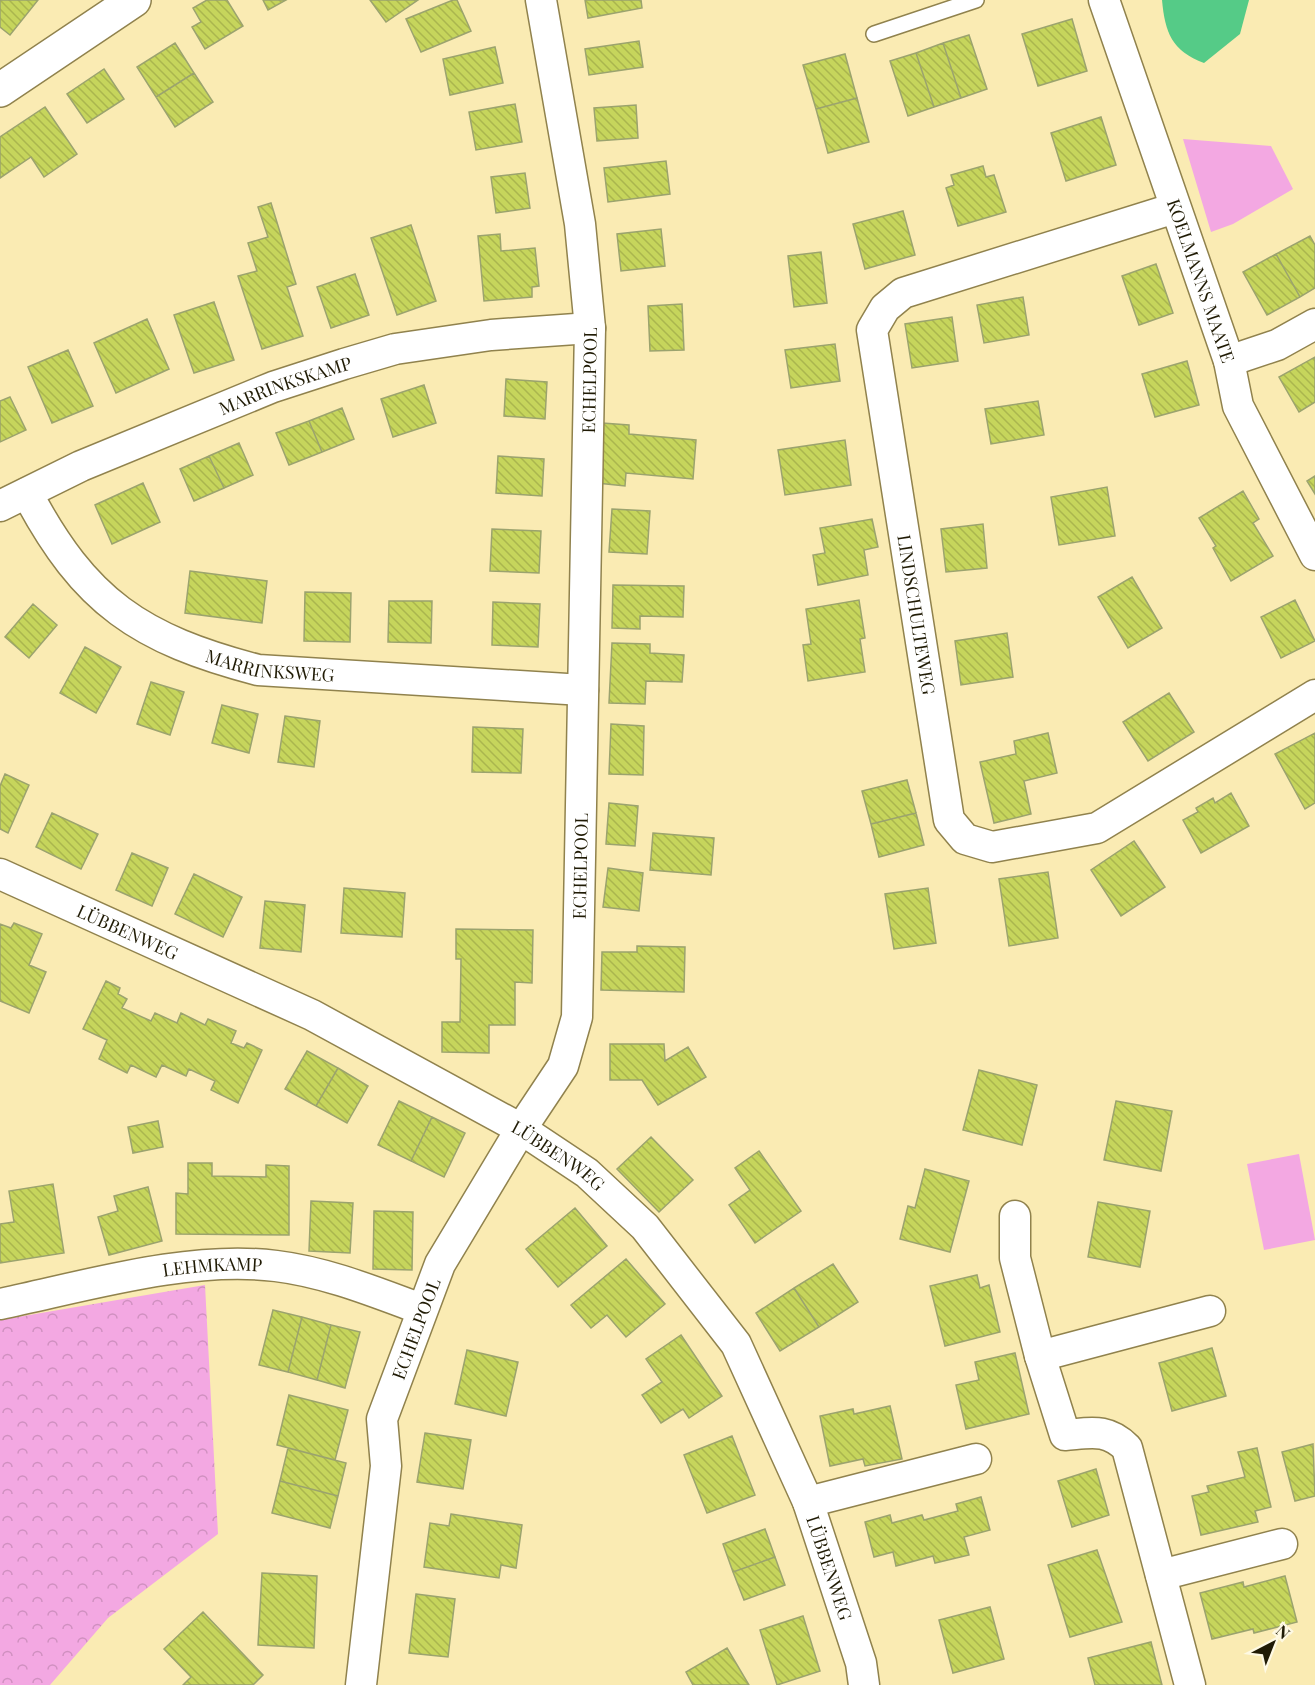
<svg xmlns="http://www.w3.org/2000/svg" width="1315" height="1685" font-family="'Playfair Display',serif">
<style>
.green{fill:#f3a8e2}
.forest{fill:url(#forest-crowns)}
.water{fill:#55cb87}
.building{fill:url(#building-back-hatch);stroke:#9ba36e;stroke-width:1.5}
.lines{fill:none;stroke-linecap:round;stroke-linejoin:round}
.service-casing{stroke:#90824d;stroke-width:18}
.minor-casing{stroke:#90824d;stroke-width:33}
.tertiary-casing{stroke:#90824d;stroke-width:36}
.service{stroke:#fff;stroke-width:15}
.minor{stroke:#fff;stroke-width:30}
.tertiary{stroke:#fff;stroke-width:33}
.labels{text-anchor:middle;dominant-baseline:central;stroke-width:6;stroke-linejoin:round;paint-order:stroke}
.street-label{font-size:18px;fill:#201b05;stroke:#fef9e3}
</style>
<defs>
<pattern id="forest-crowns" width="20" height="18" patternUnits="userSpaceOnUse" patternTransform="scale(1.5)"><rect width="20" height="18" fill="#f3a8e2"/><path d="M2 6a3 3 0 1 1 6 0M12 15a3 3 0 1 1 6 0" fill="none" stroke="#d090c0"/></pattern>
<pattern id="building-back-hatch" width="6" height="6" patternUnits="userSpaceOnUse" patternTransform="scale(1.5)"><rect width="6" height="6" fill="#c6d55c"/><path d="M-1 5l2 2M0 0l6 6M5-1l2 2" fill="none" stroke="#aab64e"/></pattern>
</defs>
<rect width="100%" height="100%" fill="#faebb3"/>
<!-- green -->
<path class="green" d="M 1183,139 L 1271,146 L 1293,189 L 1233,224 L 1211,232 Z
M 1299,1154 L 1315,1240 L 1264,1250 L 1247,1164 Z"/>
<!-- forest -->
<path class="forest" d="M 205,1285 L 218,1534 L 108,1618 L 50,1685 L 0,1685 L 0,1320 Z"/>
<!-- water -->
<path class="water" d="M 1162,0 L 1249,0 L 1240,34 L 1204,63 C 1172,51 1165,33 1162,0 Z"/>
<!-- building -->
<path class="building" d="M 0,0 L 38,0 L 10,35 L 0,27 Z
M 207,0 L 227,0 L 243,26 L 205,49 L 192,27 L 201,22 L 193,8 Z
M 263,0 L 286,0 L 268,10 Z
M 370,0 L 418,0 L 386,22 Z
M 453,0 L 457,0 L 471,31 L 421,52 L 406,19 Z
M 585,0 L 641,0 L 642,8 L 588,18 Z
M 1072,19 L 1087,71 L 1038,86 L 1022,34 Z
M 969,35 L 987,89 L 961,98 L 943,43 Z
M 639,41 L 643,67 L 589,75 L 585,49 Z
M 175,43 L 194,73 L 156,97 L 137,67 Z
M 943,43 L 961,98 L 934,107 L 916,53 Z
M 495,47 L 503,83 L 450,95 L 443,59 Z
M 916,53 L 934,107 L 908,116 L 890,61 Z
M 845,54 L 857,98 L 816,109 L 803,65 Z
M 104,69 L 124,99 L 87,123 L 67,94 Z
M 194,73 L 213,102 L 175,127 L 156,97 Z
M 857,98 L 869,142 L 828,153 L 816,109 Z
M 515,104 L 522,142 L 476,150 L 469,112 Z
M 636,105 L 638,138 L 597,141 L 594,108 Z
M 45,107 L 77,154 L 44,177 L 31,157 L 0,178 L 0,137 Z
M 1101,117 L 1116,165 L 1066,181 L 1051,133 Z
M 666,161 L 670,194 L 608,202 L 604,168 Z
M 983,166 L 986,177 L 994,175 L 1006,212 L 958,226 L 946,188 L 954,185 L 951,175 Z
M 525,173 L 530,208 L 496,213 L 491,177 Z
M 271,203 L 296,284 L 287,287 L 303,336 L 262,349 L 238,276 L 257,271 L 248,243 L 268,237 L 258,207 Z
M 903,211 L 915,255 L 865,269 L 853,224 Z
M 411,225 L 436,301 L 397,315 L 371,238 Z
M 661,229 L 665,266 L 621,271 L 617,234 Z
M 500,234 L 501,251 L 535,248 L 539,286 L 532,287 L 532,297 L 484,301 L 478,236 Z
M 1310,236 L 1315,245 L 1315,288 L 1300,297 L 1276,254 Z
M 821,252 L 827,303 L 794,307 L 788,256 Z
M 1276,254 L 1300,297 L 1267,315 L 1243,272 Z
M 1156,264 L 1173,313 L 1139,325 L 1122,276 Z
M 355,274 L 369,315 L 331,328 L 317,287 Z
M 1023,297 L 1029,335 L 984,343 L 977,305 Z
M 214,302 L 234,360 L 194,373 L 174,315 Z
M 682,304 L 684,350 L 650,351 L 648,306 Z
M 952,317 L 958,361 L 912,368 L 905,324 Z
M 147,319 L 169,369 L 116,393 L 94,343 Z
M 835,344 L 840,381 L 791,388 L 785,350 Z
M 68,350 L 93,406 L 52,423 L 28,367 Z
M 1315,357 L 1315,402 L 1299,412 L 1279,377 Z
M 1187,361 L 1199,405 L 1155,417 L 1142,374 Z
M 506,379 L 547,382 L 545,419 L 504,416 Z
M 424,385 L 436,423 L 393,437 L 381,399 Z
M 10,397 L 26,430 L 0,442 L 0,401 Z
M 1038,401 L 1044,435 L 991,444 L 985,409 Z
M 342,408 L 354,439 L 322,452 L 309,421 Z
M 309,421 L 322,452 L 289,465 L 276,433 Z
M 602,423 L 629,425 L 629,434 L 696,440 L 693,479 L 626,473 L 625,486 L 597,483 Z
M 845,440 L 851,485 L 785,495 L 778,450 Z
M 239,443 L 253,475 L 224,488 L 209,456 Z
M 209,456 L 224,488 L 194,501 L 180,469 Z
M 498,456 L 544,459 L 542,496 L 496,493 Z
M 1315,476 L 1315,494 L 1307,481 Z
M 143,483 L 160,522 L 112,544 L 95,505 Z
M 1107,487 L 1115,536 L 1059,545 L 1051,497 Z
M 1243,491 L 1259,519 L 1253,523 L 1273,556 L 1231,581 L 1213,548 L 1216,546 L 1199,518 Z
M 612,509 L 650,511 L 647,554 L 609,552 Z
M 872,519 L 878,547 L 864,550 L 868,575 L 818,585 L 813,555 L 825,553 L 820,528 Z
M 983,524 L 987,568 L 946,572 L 941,529 Z
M 492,529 L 541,531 L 539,573 L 490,571 Z
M 190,571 L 267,581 L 262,623 L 185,613 Z
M 1132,577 L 1162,628 L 1128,648 L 1098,597 Z
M 613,585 L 684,586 L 683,617 L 640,616 L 640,629 L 612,628 Z
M 305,592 L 351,593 L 350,642 L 304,641 Z
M 859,600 L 865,638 L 860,639 L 865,672 L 808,681 L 803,645 L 811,644 L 806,609 Z
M 1295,600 L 1315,641 L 1281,658 L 1261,617 Z
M 389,601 L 432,601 L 431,643 L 388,642 Z
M 493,602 L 540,604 L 538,647 L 492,645 Z
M 33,604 L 57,625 L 29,658 L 5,637 Z
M 1007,633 L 1013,677 L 961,685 L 955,641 Z
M 612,643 L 650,644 L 650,653 L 684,655 L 682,682 L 646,681 L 645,704 L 609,703 Z
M 85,647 L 121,667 L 96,713 L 60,693 Z
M 151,682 L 184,692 L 170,735 L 137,724 Z
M 1169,693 L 1194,732 L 1148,761 L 1123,722 Z
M 222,705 L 258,714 L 249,753 L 212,743 Z
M 285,716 L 320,721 L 314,767 L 278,762 Z
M 611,724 L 644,726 L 643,775 L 609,774 Z
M 473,727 L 523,729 L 521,773 L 472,772 Z
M 1048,733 L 1057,773 L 1024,781 L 1031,814 L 994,823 L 980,762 L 1016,754 L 1014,741 Z
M 1315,733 L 1315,803 L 1305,809 L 1275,754 Z
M 5,774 L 29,785 L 8,833 L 0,829 L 0,786 Z
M 907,780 L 916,813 L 871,824 L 862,791 Z
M 1231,793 L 1249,826 L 1201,853 L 1183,820 L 1198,812 L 1196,808 L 1213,798 L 1215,803 Z
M 609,803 L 638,806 L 635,846 L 606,844 Z
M 52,813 L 98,834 L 81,869 L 36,847 Z
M 916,813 L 924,845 L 879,857 L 871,824 Z
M 653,833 L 714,838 L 711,875 L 650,870 Z
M 1134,841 L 1165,887 L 1121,916 L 1091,870 Z
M 132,853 L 168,868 L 152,906 L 116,890 Z
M 608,868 L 643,873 L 639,911 L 603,907 Z
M 1048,872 L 1058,938 L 1009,946 L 999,879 Z
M 194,874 L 242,897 L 223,937 L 175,914 Z
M 344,888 L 405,893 L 402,937 L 341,933 Z
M 928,888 L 936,943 L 894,949 L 885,894 Z
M 265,901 L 305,905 L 301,952 L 260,948 Z
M 14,923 L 42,934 L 29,965 L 46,972 L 29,1013 L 0,1001 L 0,924 L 11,928 Z
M 456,929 L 533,930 L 532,983 L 515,982 L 515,1025 L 489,1025 L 489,1053 L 442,1052 L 442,1022 L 460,1022 L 461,959 L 456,959 Z
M 637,946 L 685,947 L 684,992 L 601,990 L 602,952 L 637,952 Z
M 106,981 L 120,988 L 118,994 L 127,999 L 122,1008 L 151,1021 L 155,1013 L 177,1023 L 181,1013 L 205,1025 L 208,1019 L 236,1031 L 231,1043 L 244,1048 L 247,1043 L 262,1050 L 238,1103 L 211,1090 L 215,1081 L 189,1069 L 186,1076 L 162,1065 L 156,1077 L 131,1065 L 127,1073 L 99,1059 L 107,1040 L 83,1029 Z
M 610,1044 L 664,1044 L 665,1061 L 688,1047 L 706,1077 L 658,1105 L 642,1080 L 610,1080 Z
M 307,1051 L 338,1068 L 316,1106 L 285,1089 Z
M 338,1068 L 368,1086 L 347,1123 L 316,1106 Z
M 979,1070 L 1037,1085 L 1022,1145 L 963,1130 Z
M 399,1101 L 432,1117 L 411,1161 L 378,1145 Z
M 1116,1101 L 1172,1111 L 1161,1171 L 1104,1160 Z
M 432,1117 L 465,1133 L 444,1177 L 411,1161 Z
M 158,1121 L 163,1147 L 133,1153 L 128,1127 Z
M 651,1137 L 693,1180 L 659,1212 L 617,1169 Z
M 759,1151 L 801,1211 L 755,1243 L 729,1205 L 750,1190 L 735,1168 Z
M 188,1163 L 212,1163 L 212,1176 L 266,1177 L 266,1165 L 289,1166 L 289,1235 L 176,1234 L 176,1193 L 188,1194 Z
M 925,1169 L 969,1181 L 950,1252 L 900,1239 L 908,1206 L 915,1208 Z
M 53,1184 L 64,1253 L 0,1263 L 0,1224 L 14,1222 L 9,1191 Z
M 148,1187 L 162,1241 L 109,1255 L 98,1217 L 118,1211 L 114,1196 Z
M 311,1201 L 353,1203 L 350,1253 L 309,1251 Z
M 1098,1202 L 1150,1211 L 1140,1267 L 1088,1257 Z
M 575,1208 L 607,1246 L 558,1287 L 526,1249 Z
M 374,1211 L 413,1212 L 412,1270 L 373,1269 Z
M 626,1259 L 665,1304 L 626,1337 L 607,1315 L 591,1328 L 571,1305 Z
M 833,1264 L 858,1302 L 819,1327 L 794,1288 Z
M 977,1275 L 980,1288 L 989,1285 L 1000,1332 L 945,1346 L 930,1286 Z
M 794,1288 L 819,1327 L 780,1351 L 756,1313 Z
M 273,1310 L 302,1317 L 288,1372 L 259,1365 Z
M 302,1317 L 331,1325 L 317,1380 L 288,1372 Z
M 331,1325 L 360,1332 L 345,1388 L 317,1380 Z
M 681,1335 L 722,1396 L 689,1418 L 683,1409 L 661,1423 L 642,1395 L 662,1382 L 646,1359 Z
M 1212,1348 L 1226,1396 L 1172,1411 L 1159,1363 Z
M 467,1350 L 518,1362 L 506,1416 L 455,1404 Z
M 1015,1353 L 1029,1414 L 966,1429 L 956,1385 L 979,1380 L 975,1362 Z
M 289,1395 L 348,1410 L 335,1460 L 277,1445 Z
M 890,1406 L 902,1459 L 865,1466 L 863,1459 L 830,1466 L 820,1416 L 853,1409 L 854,1414 Z
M 425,1433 L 471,1440 L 463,1489 L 417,1482 Z
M 732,1436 L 755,1495 L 707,1513 L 684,1455 Z
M 1313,1444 L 1315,1496 L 1295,1501 L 1282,1452 Z
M 288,1448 L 346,1463 L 338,1496 L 280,1481 Z
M 1257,1448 L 1271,1507 L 1255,1511 L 1258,1522 L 1201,1535 L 1192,1496 L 1209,1492 L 1207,1486 L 1245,1477 L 1238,1452 Z
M 1096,1469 L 1109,1515 L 1072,1527 L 1058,1481 Z
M 280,1481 L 338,1496 L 330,1528 L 272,1513 Z
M 981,1497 L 990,1530 L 964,1537 L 969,1555 L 935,1563 L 933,1556 L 896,1566 L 893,1552 L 874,1557 L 865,1522 L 890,1515 L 892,1523 L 922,1515 L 924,1520 L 958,1511 L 956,1504 Z
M 451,1514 L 522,1525 L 516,1568 L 501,1565 L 499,1578 L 424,1567 L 430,1523 L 449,1526 Z
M 765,1529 L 775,1557 L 733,1572 L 723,1544 Z
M 1097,1550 L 1122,1622 L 1070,1637 L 1048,1565 Z
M 775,1557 L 785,1585 L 744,1600 L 733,1572 Z
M 262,1573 L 317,1576 L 314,1648 L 258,1645 Z
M 1285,1576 L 1297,1622 L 1254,1633 L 1253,1629 L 1212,1639 L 1200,1593 L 1243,1582 L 1244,1587 Z
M 416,1594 L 455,1599 L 448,1657 L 409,1653 Z
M 990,1607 L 1004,1659 L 953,1673 L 939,1620 Z
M 203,1612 L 263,1675 L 253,1685 L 183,1685 L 191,1677 L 164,1649 Z
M 803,1616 L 820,1671 L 777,1685 L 760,1630 Z
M 1151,1642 L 1162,1685 L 1095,1685 L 1088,1658 Z
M 727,1648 L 749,1685 L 693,1685 L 686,1672 Z"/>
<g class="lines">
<!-- service casing -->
<g class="service-casing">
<path id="service" d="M 874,34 L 976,0"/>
</g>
<!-- minor casing -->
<g class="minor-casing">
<g id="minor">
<path id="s1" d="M 1104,0 L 1229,361 L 1238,406 L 1315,555"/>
<path id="s2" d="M 1175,208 L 903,293 L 885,308 L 872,330 L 949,820 L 965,839 L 992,847 L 1097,828 L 1315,695"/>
<path d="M 1229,361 L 1277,345 L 1315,324"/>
<path id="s3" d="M 27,493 C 85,603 140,639 258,670 L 583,690"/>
<path id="s4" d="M 0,506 L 81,466 L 273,387 L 344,364 L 395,349 L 491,335 L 590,328"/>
<path id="s5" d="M 0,874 L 312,1015 L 521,1129 L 587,1173 L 645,1227 L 736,1344 L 808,1502 L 861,1663 L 864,1685"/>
<path d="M 1015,1216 L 1015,1258 L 1040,1356 L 1065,1435 C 1091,1433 1107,1428 1127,1448 L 1190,1685"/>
<path id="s6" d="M 0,1304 C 86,1286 189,1255 276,1266 C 326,1272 375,1292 421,1309"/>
<path d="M 1040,1356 L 1210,1311"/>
<path d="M 808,1502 L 976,1459"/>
<path d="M 1161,1575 L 1282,1544"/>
<path id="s7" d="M 361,1685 L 386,1466 L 382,1419 L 440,1264 L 521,1129 L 563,1066 L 577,1017 L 590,328 L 580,224 L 541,0"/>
</g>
</g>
<!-- tertiary casing -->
<g class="tertiary-casing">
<path id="tertiary" d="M 0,90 L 134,0"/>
</g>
<!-- service -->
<use href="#service" class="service"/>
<!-- minor -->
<use href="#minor" class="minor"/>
<!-- tertiary -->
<use href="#tertiary" class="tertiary"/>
</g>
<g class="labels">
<!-- street labels -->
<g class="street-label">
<text stroke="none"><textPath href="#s1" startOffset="297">KOELMANNS MAATE</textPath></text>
<text stroke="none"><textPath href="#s7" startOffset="1354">ECHELPOOL</textPath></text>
<text stroke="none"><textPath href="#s4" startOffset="310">MARRINKSKAMP</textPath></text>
<text stroke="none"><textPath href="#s2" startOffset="622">LINDSCHULTEWEG</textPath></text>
<text stroke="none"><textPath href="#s3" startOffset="314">MARRINKSWEG</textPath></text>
<text stroke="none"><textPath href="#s7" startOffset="868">ECHELPOOL</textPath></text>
<text stroke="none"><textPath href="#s5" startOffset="140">LÜBBENWEG</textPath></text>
<text stroke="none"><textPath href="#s5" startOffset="626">LÜBBENWEG</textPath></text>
<text stroke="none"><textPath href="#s6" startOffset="216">LEHMKAMP</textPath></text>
<text stroke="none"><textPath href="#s7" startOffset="364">ECHELPOOL</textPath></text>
<text stroke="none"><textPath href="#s5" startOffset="1130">LÜBBENWEG</textPath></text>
</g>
</g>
<!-- north arrow -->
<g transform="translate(1273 1643) rotate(42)" stroke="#fef9e3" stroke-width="4.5" paint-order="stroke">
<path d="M0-4.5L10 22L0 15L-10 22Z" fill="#201b05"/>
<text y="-9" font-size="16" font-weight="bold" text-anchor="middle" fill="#201b05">N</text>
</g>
</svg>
